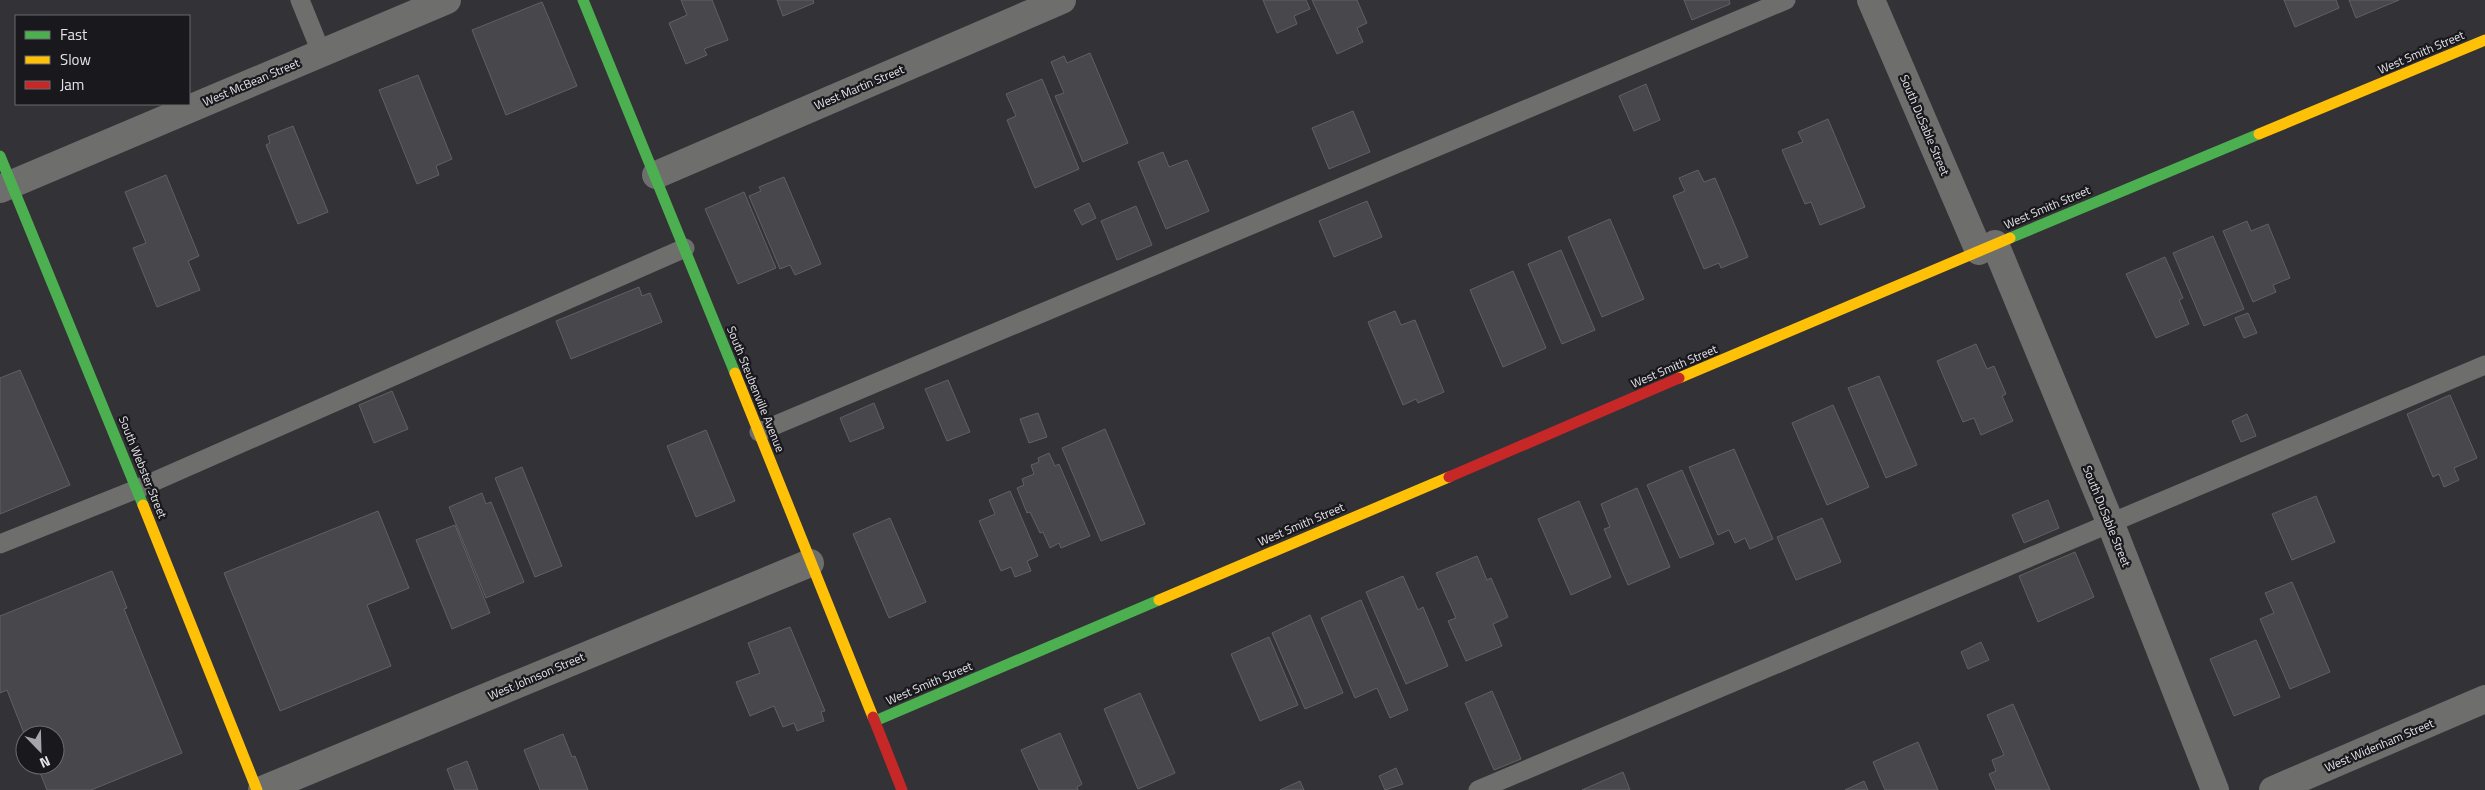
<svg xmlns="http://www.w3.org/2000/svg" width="2485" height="790" font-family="'Titillium Web',sans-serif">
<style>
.building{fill:#48474b;stroke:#616064}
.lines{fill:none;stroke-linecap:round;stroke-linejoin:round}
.lane{stroke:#6e6e6d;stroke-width:19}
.street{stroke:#6e6e6d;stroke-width:28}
.fast{stroke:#4caf50;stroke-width:11}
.slow{stroke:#ffc107;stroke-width:11}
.jam{stroke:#c62828;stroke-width:11}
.labels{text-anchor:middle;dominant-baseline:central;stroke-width:4.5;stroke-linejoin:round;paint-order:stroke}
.street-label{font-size:12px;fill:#e4e3e9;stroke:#19191d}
</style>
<rect width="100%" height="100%" fill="#333237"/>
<!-- building -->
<path class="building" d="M 681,0 L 712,0 L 728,40 L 704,49 L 707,55 L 686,64 L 669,23 L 687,15 Z
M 777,0 L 813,0 L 814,3 L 783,16 Z
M 1263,0 L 1306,0 L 1310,9 L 1294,16 L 1297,24 L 1277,33 Z
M 1312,0 L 1357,0 L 1367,23 L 1357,28 L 1363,42 L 1337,54 Z
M 1684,0 L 1729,0 L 1730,4 L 1692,20 Z
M 2284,0 L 2336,0 L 2339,8 L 2295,27 Z
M 2349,0 L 2399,0 L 2356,18 Z
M 542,2 L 577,86 L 506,115 L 472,30 Z
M 1090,53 L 1128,143 L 1083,162 L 1055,96 L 1064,93 L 1051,62 L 1064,56 L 1067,63 Z
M 418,75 L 452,159 L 436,166 L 439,175 L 417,184 L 379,90 Z
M 1042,79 L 1079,169 L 1035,188 L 1007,120 L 1016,116 L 1006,94 Z
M 1646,84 L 1660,120 L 1634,131 L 1619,96 Z
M 1353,111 L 1370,152 L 1329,169 L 1312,128 Z
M 1828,119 L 1865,207 L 1820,225 L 1811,202 L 1805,204 L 1782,150 L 1803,142 L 1798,132 Z
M 293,126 L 328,212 L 298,224 L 266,145 L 270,143 L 268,136 Z
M 1163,152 L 1169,167 L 1187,160 L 1209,211 L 1166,229 L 1138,162 Z
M 1698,170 L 1704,182 L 1715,178 L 1748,257 L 1721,268 L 1719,263 L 1704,269 L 1673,196 L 1685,191 L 1679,178 Z
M 166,175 L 199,256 L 188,261 L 200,290 L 157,307 L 133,248 L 146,243 L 125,192 Z
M 784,177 L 821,264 L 795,275 L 790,265 L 780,269 L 749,196 L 761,191 L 759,187 Z
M 744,192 L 776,268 L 738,284 L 705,209 Z
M 1367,201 L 1382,237 L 1334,257 L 1319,221 Z
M 1089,203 L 1096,218 L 1082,225 L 1074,210 Z
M 1136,206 L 1152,245 L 1117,260 L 1101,221 Z
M 1610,219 L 1644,299 L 1602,317 L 1568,237 Z
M 2247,221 L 2251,231 L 2268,224 L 2290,278 L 2273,285 L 2276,292 L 2253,302 L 2223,231 Z
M 2213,236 L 2244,309 L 2204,326 L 2173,253 Z
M 1561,250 L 1595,330 L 1562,344 L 1528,264 Z
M 2165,257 L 2183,298 L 2179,300 L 2189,324 L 2156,338 L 2126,274 Z
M 1513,271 L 1546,348 L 1503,367 L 1470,290 Z
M 639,287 L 642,296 L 650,293 L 662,322 L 571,359 L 556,321 Z
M 1395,311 L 1401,325 L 1415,320 L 1444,392 L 1418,403 L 1416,399 L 1403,405 L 1368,322 Z
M 2248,313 L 2257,333 L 2244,338 L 2235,318 Z
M 1976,344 L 1987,369 L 1994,366 L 2006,394 L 2002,396 L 2013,421 L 1981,435 L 1974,418 L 1963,422 L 1937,361 Z
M 20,370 L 70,485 L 0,514 L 0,378 Z
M 1879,376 L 1917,465 L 1886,478 L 1848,388 Z
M 948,380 L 970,432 L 947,441 L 925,389 Z
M 392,391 L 408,429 L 374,443 L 359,405 Z
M 2450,395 L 2477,458 L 2454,468 L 2459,480 L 2444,487 L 2439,474 L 2433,477 L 2407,414 Z
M 874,403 L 884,428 L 850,442 L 840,418 Z
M 1833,405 L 1869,487 L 1827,505 L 1792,423 Z
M 1038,413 L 1047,437 L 1029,443 L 1020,419 Z
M 2247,414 L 2256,436 L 2241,442 L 2232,421 Z
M 1105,429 L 1145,524 L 1101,541 L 1062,448 Z
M 706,430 L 735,501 L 696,517 L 667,446 Z
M 1734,449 L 1773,539 L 1750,549 L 1745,538 L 1735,543 L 1729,530 L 1718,535 L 1689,467 Z
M 1049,453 L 1055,466 L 1059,464 L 1090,536 L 1061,548 L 1059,543 L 1050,548 L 1043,532 L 1040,533 L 1030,512 L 1027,513 L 1017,488 L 1024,485 L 1022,479 L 1034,474 L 1031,465 L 1039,462 L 1038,458 Z
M 522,467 L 562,566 L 535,577 L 495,478 Z
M 1682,470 L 1714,544 L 1680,558 L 1647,485 Z
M 1637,488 L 1670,567 L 1628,585 L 1604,529 L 1610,527 L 1601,504 Z
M 1010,491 L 1038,556 L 1027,561 L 1031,571 L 1015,577 L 1011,567 L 1001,571 L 979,521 L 995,514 L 989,500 Z
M 482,493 L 486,504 L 491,502 L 524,582 L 486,598 L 449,507 Z
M 2316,496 L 2335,542 L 2292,560 L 2272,514 Z
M 2048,500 L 2059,528 L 2024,543 L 2012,515 Z
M 1579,501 L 1611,577 L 1571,595 L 1538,519 Z
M 378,511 L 409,588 L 367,605 L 391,666 L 280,711 L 224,573 Z
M 890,518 L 926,602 L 889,618 L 853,534 Z
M 1822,518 L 1841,562 L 1796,580 L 1777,537 Z
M 455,525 L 490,613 L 452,629 L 416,540 Z
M 2075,552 L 2094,597 L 2038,622 L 2019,576 Z
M 1477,556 L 1487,580 L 1491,578 L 1508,617 L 1493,624 L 1502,646 L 1466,661 L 1448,621 L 1456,618 L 1436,573 Z
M 112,571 L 127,608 L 124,609 L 182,753 L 91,790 L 47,790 L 37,765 L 55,765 L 55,735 L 25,736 L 7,690 L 0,693 L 0,616 Z
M 1403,576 L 1418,610 L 1423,607 L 1448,666 L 1406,684 L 1366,592 Z
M 2292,582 L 2330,672 L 2290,689 L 2260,619 L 2274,613 L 2265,593 Z
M 1361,600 L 1408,710 L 1390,718 L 1377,688 L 1355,698 L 1321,618 Z
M 1310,615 L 1343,693 L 1305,709 L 1272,633 Z
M 790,627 L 825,711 L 821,712 L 824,721 L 797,731 L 794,723 L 783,727 L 774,706 L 750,716 L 736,682 L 760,673 L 748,643 Z
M 1269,637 L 1298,705 L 1260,721 L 1231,654 Z
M 2256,640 L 2280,697 L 2234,716 L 2210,659 Z
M 1981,642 L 1989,660 L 1968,669 L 1961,652 Z
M 1492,691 L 1521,759 L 1494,770 L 1465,703 Z
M 1140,693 L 1175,773 L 1138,789 L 1104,709 Z
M 2013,704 L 2050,790 L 1996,790 L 1989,774 L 1996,771 L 1992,760 L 2004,755 L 1987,715 Z
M 1060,733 L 1082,784 L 1077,787 L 1078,790 L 1039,790 L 1021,750 Z
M 563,734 L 572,757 L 575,756 L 588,790 L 540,790 L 524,750 Z
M 1918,742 L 1938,790 L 1885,790 L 1873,762 Z
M 467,761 L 478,790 L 455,790 L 447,769 Z
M 1396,768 L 1403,784 L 1385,790 L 1379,776 Z
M 1623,772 L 1630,790 L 1582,790 Z
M 1300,781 L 1304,790 L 1280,790 Z
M 1864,781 L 1868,790 L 1845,790 Z"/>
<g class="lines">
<!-- lane -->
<path class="lane" d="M 300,0 L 321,52
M 759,432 L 1786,0
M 0,544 L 137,489 L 685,248
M 1478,790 L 2485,365"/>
<!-- street -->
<path class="street" d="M 1871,0 L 1979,251
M 656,175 L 1062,0
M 0,189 L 447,0
M 1995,244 L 2110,522 L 2215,790
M 262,790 L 810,563
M 2273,790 L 2485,699"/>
<!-- fast -->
<path class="fast" d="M 583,0 L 735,373
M 0,156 L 143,505
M 2010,238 L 2259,134
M 875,721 L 1159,600"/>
<!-- slow -->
<path class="slow" d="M 2259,134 L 2485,40
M 735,373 L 873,717
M 1679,378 L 2010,238
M 143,505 L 257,790
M 1159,600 L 1449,477"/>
<!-- jam -->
<path class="jam" d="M 1449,477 L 1679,378
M 873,717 L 902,790"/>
</g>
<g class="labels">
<!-- street labels -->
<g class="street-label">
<text transform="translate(2421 52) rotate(-23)">West Smith Street</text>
<text transform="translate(251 82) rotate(-23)">West McBean Street</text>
<text transform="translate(859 87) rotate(-23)">West Martin Street</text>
<text transform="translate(1925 125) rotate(67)">South DuSable Street</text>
<text transform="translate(2047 207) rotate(-23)">West Smith Street</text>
<text transform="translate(1674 366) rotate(-23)">West Smith Street</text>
<text transform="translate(756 389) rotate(68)">South Steubenville Avenue</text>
<text transform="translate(143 467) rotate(68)">South Webster Street</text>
<text transform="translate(2107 516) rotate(68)">South DuSable Street</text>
<text transform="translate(1301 524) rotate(-23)">West Smith Street</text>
<text transform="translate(536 676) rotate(-23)">West Johnson Street</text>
<text transform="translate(929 683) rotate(-23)">West Smith Street</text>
<text transform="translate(2379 745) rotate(-23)">West Widenham Street</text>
</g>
</g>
<!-- legend -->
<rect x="15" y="15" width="175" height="90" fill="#19191d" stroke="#6a6a6f"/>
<rect x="25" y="31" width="25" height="8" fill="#4caf50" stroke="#6a6a6f"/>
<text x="60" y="40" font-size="15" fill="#e4e3e9">Fast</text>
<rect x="25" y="56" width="25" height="8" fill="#ffc107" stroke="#6a6a6f"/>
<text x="60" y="65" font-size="15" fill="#e4e3e9">Slow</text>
<rect x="25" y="81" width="25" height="8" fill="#c62828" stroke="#6a6a6f"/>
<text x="60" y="90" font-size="15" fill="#e4e3e9">Jam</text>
<!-- north arrow -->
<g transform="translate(40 750) rotate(157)"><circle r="24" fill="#19191d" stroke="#6a6a6f"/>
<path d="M0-4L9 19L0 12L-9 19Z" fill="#a6a5ab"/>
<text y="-8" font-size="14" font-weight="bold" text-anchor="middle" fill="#e4e3e9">N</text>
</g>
</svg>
